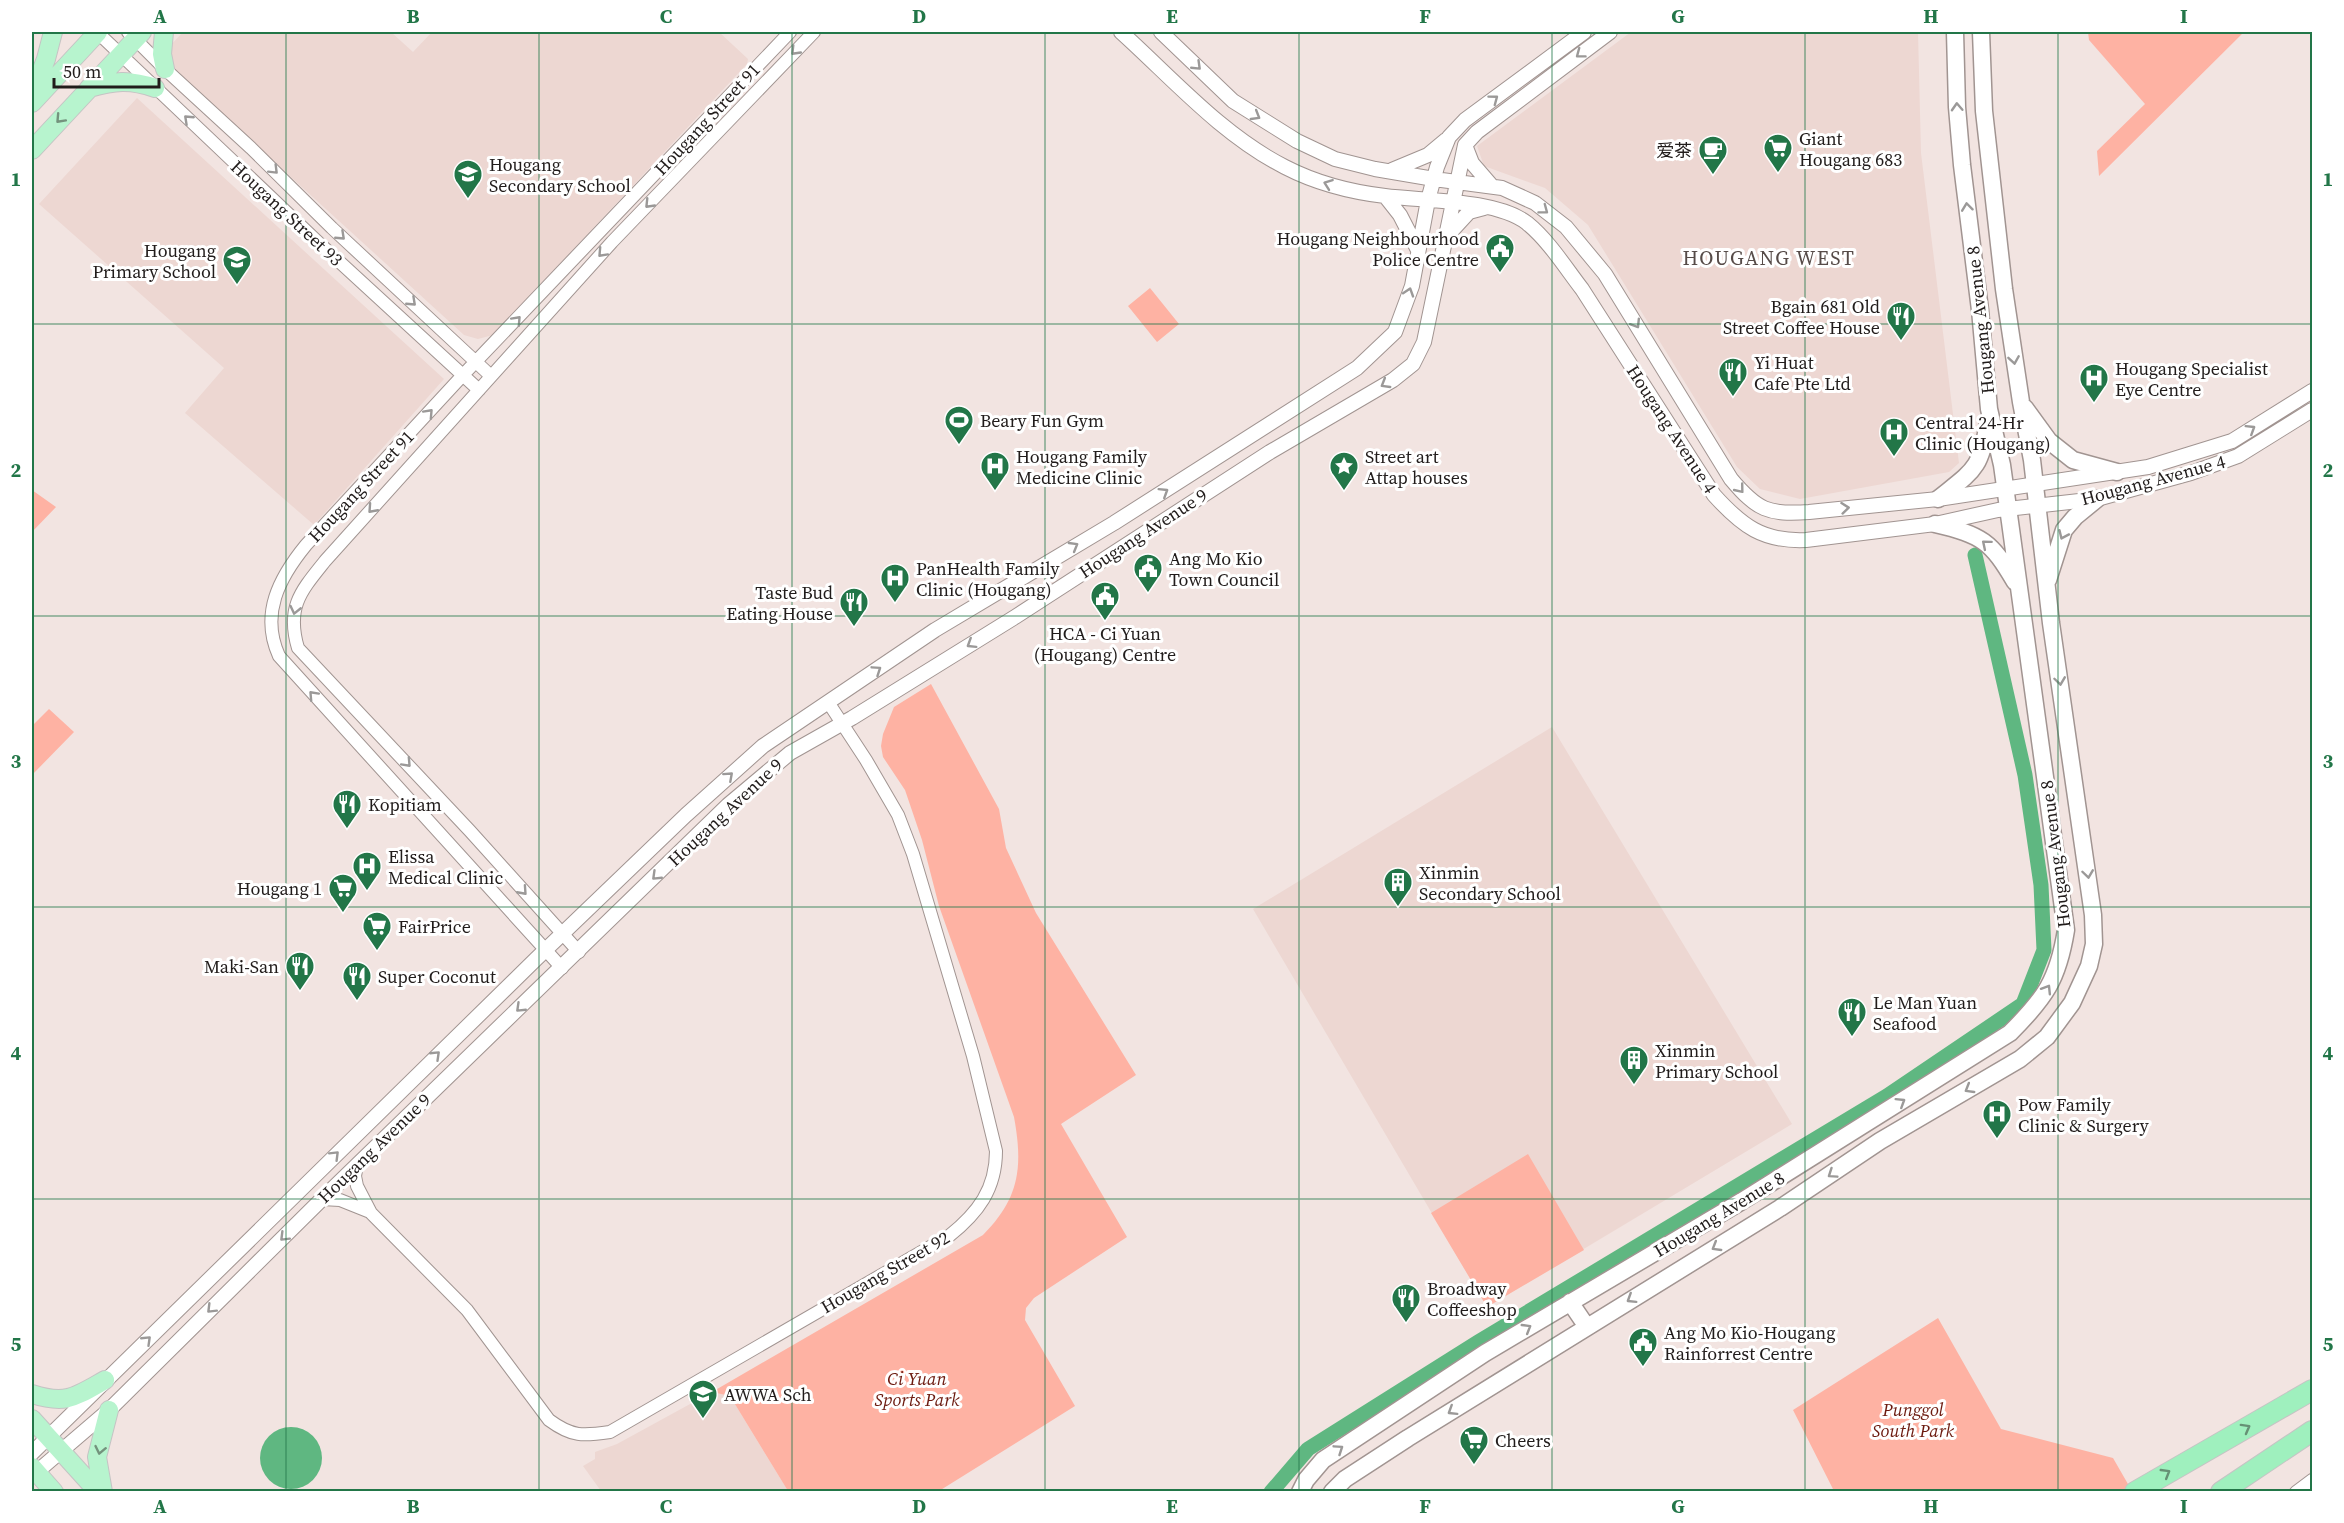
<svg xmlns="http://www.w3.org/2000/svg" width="2344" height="1523" font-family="'Source Serif 4','Noto Sans SC',serif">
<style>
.built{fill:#edd7d2}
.green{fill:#feb2a3}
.water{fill:#5fb781}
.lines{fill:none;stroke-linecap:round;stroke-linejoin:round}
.canal{stroke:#5fb781;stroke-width:15}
.minor-casing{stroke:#a19491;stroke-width:14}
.tertiary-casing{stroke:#a19491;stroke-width:16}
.secondary-casing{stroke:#a19491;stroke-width:19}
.primary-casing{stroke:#c5c4c4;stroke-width:20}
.trunk-casing{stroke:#c5c4c4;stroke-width:22}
.minor{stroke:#fff;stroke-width:12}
.tertiary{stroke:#fff;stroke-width:14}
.secondary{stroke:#fff;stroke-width:16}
.primary{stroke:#b7f4ce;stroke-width:18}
.trunk{stroke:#9ff0be;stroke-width:20}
.oneway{stroke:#9b9998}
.oneway2{stroke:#74937d}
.oneway3{stroke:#669175}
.grid{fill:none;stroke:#227648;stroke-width:1.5;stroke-opacity:0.55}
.labels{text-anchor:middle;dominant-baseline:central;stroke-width:6;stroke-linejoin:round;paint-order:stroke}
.street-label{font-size:18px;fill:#211c1b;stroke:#fff}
.poi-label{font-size:18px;fill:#211c1b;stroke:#fff;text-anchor:start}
.park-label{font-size:18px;font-style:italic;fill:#6c1a0f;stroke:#fff}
.neighbourhood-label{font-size:20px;letter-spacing:1.5px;fill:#564b48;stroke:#fff}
.neatline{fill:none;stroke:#227648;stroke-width:2}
.grid-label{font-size:20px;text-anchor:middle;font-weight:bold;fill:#227648}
</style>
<rect width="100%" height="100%" fill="#f2e4e1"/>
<!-- built -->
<path class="built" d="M 183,32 L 391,32 L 413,52 L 432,32 L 719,32 L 748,59 L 747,64 L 493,335 L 478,339 L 464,335 L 167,64 L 167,49 Z
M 1631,32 L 1918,32 L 1921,153 L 1959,463 L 1949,472 L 1800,499 L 1760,489 L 1737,467 L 1588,225 L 1545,188 L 1484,166 L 1477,146 Z
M 137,98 L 444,379 L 314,525 L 185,413 L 224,368 L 39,204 Z
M 1552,727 L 1792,1124 L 1487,1307 L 1253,909 Z
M 712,1392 L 730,1396 L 788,1491 L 601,1491 L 583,1466 L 595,1459 L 595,1452 L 617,1444 Z"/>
<!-- green -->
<path class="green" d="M 2088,32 L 2244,32 L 2099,176 L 2097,151 L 2145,104 L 2089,40 Z
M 1150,288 L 1179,324 L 1157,342 L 1128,306 Z
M 32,490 L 56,507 L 32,532 Z
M 931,684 L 999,809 L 1006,848 L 1036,913 L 1136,1075 L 1061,1124 L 1127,1237 L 1034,1298 L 1026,1308 L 1025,1320 L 1075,1406 L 939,1491 L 788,1491 L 730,1396 L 712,1392 L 983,1235 C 1020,1198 1023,1166 1014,1117 L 939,906 L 922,840 L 905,790 L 883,757 L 881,746 L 883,734 L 894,707 Z
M 49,709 L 74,732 L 32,775 L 32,726 Z
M 1528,1154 L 1584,1250 L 1487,1307 L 1431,1213 Z
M 1938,1318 L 2001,1429 L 2113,1458 L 2132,1491 L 1834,1491 L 1793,1410 Z"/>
<!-- water -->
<path class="water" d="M260 1458a31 31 0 1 1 62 0a31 31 0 1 1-62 0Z"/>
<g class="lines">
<!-- canal -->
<path class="canal" d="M 1271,1492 L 1308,1449 L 1478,1342 L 1887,1096 L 2023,1004 L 2044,950 L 2041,885 L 2025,775 L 1975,555"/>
<!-- minor casing -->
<g class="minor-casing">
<path id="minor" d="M 97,32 L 319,243 L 479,390
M 128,32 L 165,69 L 251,148 L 332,228 L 491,376
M 579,952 L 470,831 L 298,648 C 286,607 301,591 325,561 L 612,242 L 814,32
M 562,968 L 279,656 C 260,614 279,578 306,545 L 463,375 L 790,32
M 357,1165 L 355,1176 L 357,1186 L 371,1213 L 467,1310 L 549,1420 C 572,1437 583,1436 610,1432 L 949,1236 C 978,1213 996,1189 996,1151 L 973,1056 L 913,854 L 898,815 L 866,760 L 828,702
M 322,1199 L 340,1200 L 370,1212
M 2296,1492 L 2312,1480"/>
</g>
<!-- tertiary casing -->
<g class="tertiary-casing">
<path id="tertiary" d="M 1121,32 C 1173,79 1222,135 1285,167 C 1316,183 1351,192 1385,196 C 1423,201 1496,199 1527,223 C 1549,241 1565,267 1582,289 L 1714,495 C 1742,526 1763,542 1806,540 L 1935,524 L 1998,510 L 2097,499 L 2191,473 L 2238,456 L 2312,410
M 1161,32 L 1233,101 L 1297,141 L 1335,159 L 1375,169 L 1434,179 L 1502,188 L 1535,203 L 1566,227 L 1605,274 L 1731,479 C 1757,510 1768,515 1809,512 L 1938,499 L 2148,467 L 2232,441 L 2312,391
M 1465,145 L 1472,163 L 1491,185
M 1392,170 L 1428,155 L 1446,140
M 1385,196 L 1400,215 L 1418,250
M 1446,237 L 1469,212 L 1484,208
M 32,1453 L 536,959 L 686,815 L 763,746 L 935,630 L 1114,523 L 1357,368 L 1395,332 L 1412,286 L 1428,200 L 1437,167 L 1449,137 L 1465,120 L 1584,32
M 32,1476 L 109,1410 L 322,1199 L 728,805 L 790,753 L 852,718 L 1015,617 L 1270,452 L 1393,380 L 1413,364 L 1424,342 L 1465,145 L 1477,132 L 1610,32"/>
</g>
<!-- secondary casing -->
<g class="secondary-casing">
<path id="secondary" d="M 2025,408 L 2049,441 L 2073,460 L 2117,472
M 1938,499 C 1974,470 1981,469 1988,422
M 1935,524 C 1982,535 1991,541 2015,582
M 2048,580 L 2064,530 L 2075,517 L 2097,499
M 1570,1302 L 1587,1327
M 1300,1492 L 1306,1480 L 1323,1460 L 1485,1353 L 1742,1201 L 2010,1033 C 2045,998 2058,980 2066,930 L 2010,522 L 2002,465 L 1989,409 L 1980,310 L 1962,165 L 1957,107 L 1955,32
M 1332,1492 L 1345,1479 L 1408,1438 L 1780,1208 L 1880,1141 L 2020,1059 L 2047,1037 L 2072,1003 L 2089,966 L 2094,944 L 2093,915 L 2051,623 L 2032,460 L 2021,402 L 2004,289 L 1984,111 L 1981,32"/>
</g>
<!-- primary casing -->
<g class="primary-casing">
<path id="primary" d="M 164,32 L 162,54 L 165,69
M 89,88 C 115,81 129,79 155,88
M 32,96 L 46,59 L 53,32
M 32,103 L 98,32
M 32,150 L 142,32
M 32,1394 C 66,1405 75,1397 105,1380
M 32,1419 L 98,1492
M 32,1467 L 54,1492
M 103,1492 L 97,1457 L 109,1410"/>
</g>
<!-- trunk casing -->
<g class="trunk-casing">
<path id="trunk" d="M 2135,1492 L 2312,1390
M 2221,1492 L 2312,1431"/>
</g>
<!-- minor -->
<use href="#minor" class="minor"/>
<!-- tertiary -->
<use href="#tertiary" class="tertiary"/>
<!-- secondary -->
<use href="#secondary" class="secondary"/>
<!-- primary -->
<use href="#primary" class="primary"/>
<!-- trunk -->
<use href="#trunk" class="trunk"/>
</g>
<!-- one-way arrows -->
<defs><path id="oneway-chevron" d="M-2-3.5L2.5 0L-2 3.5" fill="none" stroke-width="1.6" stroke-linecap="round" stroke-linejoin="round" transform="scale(1.5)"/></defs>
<g class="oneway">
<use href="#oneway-chevron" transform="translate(795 51) rotate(134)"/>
<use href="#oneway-chevron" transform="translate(1580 54) rotate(143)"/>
<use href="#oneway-chevron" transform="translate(1197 66) rotate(44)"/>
<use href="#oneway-chevron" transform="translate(1494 99) rotate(-37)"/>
<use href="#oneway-chevron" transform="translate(1957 107) rotate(-93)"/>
<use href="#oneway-chevron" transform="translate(1256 116) rotate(31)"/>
<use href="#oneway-chevron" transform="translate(188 119) rotate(-137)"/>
<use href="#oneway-chevron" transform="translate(274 170) rotate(45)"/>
<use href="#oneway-chevron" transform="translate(1328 184) rotate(-160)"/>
<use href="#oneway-chevron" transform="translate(649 204) rotate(134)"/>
<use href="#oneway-chevron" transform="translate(1967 207) rotate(-97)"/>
<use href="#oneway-chevron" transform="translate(1544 210) rotate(37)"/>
<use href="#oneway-chevron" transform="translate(341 236) rotate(43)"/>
<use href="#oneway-chevron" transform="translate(602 253) rotate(133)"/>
<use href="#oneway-chevron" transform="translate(1409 292) rotate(-72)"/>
<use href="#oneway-chevron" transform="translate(412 302) rotate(43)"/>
<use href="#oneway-chevron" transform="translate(517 320) rotate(-47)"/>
<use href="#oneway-chevron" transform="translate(1636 324) rotate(58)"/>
<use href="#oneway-chevron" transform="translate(2014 360) rotate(81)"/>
<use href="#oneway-chevron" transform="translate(1385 384) rotate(149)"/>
<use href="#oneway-chevron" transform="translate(429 413) rotate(-47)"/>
<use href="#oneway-chevron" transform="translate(2251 429) rotate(-32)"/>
<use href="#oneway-chevron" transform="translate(1740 489) rotate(51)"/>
<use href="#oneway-chevron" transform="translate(1164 492) rotate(-32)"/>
<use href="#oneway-chevron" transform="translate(1845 508) rotate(-6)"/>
<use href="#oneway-chevron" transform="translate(372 509) rotate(132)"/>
<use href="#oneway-chevron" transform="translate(2063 535) rotate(114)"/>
<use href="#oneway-chevron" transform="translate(1986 544) rotate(-140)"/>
<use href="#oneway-chevron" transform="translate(1074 546) rotate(-30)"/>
<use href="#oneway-chevron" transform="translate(295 610) rotate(103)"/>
<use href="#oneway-chevron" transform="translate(971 644) rotate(148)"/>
<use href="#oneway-chevron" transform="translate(877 670) rotate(-34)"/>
<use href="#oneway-chevron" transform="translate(2060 681) rotate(82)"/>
<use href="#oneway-chevron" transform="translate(313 695) rotate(-133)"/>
<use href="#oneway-chevron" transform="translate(407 763) rotate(47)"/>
<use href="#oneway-chevron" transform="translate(729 776) rotate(-42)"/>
<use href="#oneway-chevron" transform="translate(2088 874) rotate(82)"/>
<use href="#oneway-chevron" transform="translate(656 876) rotate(136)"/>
<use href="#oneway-chevron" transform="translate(523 891) rotate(48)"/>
<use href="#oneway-chevron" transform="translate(2047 989) rotate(-58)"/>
<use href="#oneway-chevron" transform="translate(520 1008) rotate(136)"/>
<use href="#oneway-chevron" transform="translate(436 1055) rotate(-44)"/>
<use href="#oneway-chevron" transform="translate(1969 1089) rotate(149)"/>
<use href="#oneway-chevron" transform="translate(1901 1102) rotate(-32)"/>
<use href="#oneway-chevron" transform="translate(335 1155) rotate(-45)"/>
<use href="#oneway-chevron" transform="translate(1832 1174) rotate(146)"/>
<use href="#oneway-chevron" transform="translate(284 1237) rotate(135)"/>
<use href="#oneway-chevron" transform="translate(1716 1247) rotate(149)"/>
<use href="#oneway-chevron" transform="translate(1631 1299) rotate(148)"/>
<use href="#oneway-chevron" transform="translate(211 1309) rotate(135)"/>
<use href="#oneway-chevron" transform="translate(1527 1328) rotate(-31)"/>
<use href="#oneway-chevron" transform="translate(147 1340) rotate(-44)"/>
<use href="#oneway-chevron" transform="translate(1452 1411) rotate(148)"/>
<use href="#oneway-chevron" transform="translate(1339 1449) rotate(-34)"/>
</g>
<g class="oneway2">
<use href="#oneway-chevron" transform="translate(60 119) rotate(133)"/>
<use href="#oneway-chevron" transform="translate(100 1450) rotate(102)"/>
</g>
<g class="oneway3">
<use href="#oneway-chevron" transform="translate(2246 1428) rotate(-29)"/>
<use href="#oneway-chevron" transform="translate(2166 1473) rotate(-31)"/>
</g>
<!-- grid -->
<path class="grid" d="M 286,32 L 286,1492M 539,32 L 539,1492M 792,32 L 792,1492M 1045,32 L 1045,1492M 1299,32 L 1299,1492M 1552,32 L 1552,1492M 1805,32 L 1805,1492M 2058,32 L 2058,1492M 32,324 L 2312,324M 32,616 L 2312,616M 32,907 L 2312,907M 32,1199 L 2312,1199"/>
<!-- icons -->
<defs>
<g id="supermarket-pin" transform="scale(1.5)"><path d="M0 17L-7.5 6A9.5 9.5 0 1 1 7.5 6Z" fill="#227648" stroke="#fff"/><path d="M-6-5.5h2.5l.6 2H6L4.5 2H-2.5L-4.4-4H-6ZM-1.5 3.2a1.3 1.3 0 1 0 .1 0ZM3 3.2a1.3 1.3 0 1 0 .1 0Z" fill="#fff"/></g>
<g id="cafe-pin" transform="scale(1.5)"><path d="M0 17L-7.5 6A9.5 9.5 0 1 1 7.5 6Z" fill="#227648" stroke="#fff"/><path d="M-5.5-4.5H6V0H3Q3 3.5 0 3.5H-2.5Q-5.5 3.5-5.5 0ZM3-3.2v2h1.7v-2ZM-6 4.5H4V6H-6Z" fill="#fff"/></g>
<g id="school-pin" transform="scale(1.5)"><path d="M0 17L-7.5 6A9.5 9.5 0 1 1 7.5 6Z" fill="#227648" stroke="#fff"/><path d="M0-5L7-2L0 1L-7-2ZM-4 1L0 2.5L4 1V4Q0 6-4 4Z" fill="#fff"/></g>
<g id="civic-pin" transform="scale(1.5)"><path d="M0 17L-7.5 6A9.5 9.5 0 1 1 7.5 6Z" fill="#227648" stroke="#fff"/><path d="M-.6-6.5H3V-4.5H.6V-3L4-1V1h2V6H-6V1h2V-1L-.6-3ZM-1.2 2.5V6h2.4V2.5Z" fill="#fff"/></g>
<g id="restaurant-pin" transform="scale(1.5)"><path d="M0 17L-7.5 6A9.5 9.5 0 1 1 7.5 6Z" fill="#227648" stroke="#fff"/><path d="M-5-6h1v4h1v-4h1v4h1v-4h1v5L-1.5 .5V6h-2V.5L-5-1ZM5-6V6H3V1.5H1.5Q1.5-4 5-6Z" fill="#fff"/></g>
<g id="hospital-pin" transform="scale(1.5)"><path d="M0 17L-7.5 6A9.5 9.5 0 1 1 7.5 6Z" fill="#227648" stroke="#fff"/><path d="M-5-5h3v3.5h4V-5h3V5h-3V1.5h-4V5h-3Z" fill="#fff"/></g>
<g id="stadium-pin" transform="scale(1.5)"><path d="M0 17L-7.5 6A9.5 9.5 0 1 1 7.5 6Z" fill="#227648" stroke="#fff"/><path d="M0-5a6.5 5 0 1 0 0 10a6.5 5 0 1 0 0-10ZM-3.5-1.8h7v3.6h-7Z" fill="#fff"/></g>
<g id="sight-pin" transform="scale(1.5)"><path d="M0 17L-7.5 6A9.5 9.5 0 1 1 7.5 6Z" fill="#227648" stroke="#fff"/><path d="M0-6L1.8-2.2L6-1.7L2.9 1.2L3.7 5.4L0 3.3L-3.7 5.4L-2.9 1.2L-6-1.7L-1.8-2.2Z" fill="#fff"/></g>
<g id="building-pin" transform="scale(1.5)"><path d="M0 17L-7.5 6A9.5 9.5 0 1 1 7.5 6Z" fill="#227648" stroke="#fff"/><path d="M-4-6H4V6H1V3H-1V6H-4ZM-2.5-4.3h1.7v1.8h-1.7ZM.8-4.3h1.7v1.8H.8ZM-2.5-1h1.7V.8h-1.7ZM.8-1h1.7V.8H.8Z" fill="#fff"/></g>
</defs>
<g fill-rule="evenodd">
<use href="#supermarket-pin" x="1778" y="148"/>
<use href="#cafe-pin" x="1713" y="150"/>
<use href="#school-pin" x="468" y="174"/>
<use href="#civic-pin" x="1500" y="248"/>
<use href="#school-pin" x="237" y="260"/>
<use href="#restaurant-pin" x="1901" y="316"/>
<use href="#restaurant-pin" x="1733" y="372"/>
<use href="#hospital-pin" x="2094" y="378"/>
<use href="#stadium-pin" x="959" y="420"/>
<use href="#hospital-pin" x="1894" y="432"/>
<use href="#hospital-pin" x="995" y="466"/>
<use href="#sight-pin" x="1344" y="466"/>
<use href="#civic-pin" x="1148" y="568"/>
<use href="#hospital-pin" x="895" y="578"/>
<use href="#civic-pin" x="1105" y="596"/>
<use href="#restaurant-pin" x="854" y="602"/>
<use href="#restaurant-pin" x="347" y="804"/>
<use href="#hospital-pin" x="367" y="866"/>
<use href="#building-pin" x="1398" y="882"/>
<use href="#supermarket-pin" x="343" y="888"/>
<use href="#supermarket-pin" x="377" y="926"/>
<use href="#restaurant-pin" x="300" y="966"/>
<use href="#restaurant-pin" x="357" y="976"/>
<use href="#restaurant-pin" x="1852" y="1012"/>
<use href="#building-pin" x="1634" y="1060"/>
<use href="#hospital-pin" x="1997" y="1114"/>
<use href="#restaurant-pin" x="1406" y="1298"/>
<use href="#civic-pin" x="1643" y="1342"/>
<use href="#school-pin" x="703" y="1394"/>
<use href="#supermarket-pin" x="1474" y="1440"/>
</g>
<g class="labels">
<!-- street labels -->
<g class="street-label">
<text transform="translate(707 119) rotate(-47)">Hougang Street 91</text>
<text transform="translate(287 213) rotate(43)">Hougang Street 93</text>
<text transform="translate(1980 320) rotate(-96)">Hougang Avenue 8</text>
<text transform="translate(1672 429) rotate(57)">Hougang Avenue 4</text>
<text transform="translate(2153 480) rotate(-15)">Hougang Avenue 4</text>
<text transform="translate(361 486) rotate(-47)">Hougang Street 91</text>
<text transform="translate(1143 533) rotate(-33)">Hougang Avenue 9</text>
<text transform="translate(725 812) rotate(-43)">Hougang Avenue 9</text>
<text transform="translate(2055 854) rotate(-97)">Hougang Avenue 8</text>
<text transform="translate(374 1148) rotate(-44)">Hougang Avenue 9</text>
<text transform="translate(1719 1214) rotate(-31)">Hougang Avenue 8</text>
<text transform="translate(885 1272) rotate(-30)">Hougang Street 92</text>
</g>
<!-- poi labels -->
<g class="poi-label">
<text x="1799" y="138">Giant<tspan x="1799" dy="21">Hougang 683</tspan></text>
<text x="1692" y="150" text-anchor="end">爱茶</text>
<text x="489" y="164">Hougang<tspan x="489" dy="21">Secondary School</tspan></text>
<text x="1479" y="238" text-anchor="end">Hougang Neighbourhood<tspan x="1479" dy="21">Police Centre</tspan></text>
<text x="216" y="250" text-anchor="end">Hougang<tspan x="216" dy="21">Primary School</tspan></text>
<text x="1880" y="306" text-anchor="end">Bgain 681 Old<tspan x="1880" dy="21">Street Coffee House</tspan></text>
<text x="1754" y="362">Yi Huat<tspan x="1754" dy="21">Cafe Pte Ltd</tspan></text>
<text x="2115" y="368">Hougang Specialist<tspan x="2115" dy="21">Eye Centre</tspan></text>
<text x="980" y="420">Beary Fun Gym</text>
<text x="1915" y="422">Central 24-Hr<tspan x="1915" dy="21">Clinic (Hougang)</tspan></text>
<text x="1016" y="456">Hougang Family<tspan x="1016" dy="21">Medicine Clinic</tspan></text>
<text x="1365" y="456">Street art<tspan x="1365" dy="21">Attap houses</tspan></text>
<text x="1169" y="558">Ang Mo Kio<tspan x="1169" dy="21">Town Council</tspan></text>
<text x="916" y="568">PanHealth Family<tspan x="916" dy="21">Clinic (Hougang)</tspan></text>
<text x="833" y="592" text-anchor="end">Taste Bud<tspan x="833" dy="21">Eating House</tspan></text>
<text x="1105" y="633" text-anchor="middle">HCA - Ci Yuan<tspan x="1105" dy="21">(Hougang) Centre</tspan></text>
<text x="368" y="804">Kopitiam</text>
<text x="388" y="856">Elissa<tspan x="388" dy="21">Medical Clinic</tspan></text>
<text x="1419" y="872">Xinmin<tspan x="1419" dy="21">Secondary School</tspan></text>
<text x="322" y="888" text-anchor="end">Hougang 1</text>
<text x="398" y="926">FairPrice</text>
<text x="279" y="966" text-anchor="end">Maki-San</text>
<text x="378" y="976">Super Coconut</text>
<text x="1873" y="1002">Le Man Yuan<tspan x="1873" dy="21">Seafood</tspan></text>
<text x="1655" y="1050">Xinmin<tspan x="1655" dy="21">Primary School</tspan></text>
<text x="2018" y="1104">Pow Family<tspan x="2018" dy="21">Clinic &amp; Surgery</tspan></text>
<text x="1427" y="1288">Broadway<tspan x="1427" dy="21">Coffeeshop</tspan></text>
<text x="1664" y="1332">Ang Mo Kio-Hougang<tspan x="1664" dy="21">Rainforrest Centre</tspan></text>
<text x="724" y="1394">AWWA Sch</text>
<text x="1495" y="1440">Cheers</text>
</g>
<!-- park labels -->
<g class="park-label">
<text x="917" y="1378">Ci Yuan<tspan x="917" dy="21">Sports Park</tspan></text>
<text x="1913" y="1409">Punggol<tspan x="1913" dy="21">South Park</tspan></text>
</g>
<!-- neighbourhood labels -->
<g class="neighbourhood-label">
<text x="1769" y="258">HOUGANG WEST</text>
</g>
</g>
<!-- border -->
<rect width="2344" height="1523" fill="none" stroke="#ffffff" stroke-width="66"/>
<!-- scale -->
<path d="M54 78v9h105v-9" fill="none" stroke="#211c1b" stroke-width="3"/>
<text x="63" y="78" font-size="18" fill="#211c1b" stroke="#ffffff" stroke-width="4.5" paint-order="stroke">50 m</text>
<rect x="33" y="33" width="2278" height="1457" class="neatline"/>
<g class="grid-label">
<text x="160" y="23">A</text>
<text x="413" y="23">B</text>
<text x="666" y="23">C</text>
<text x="919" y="23">D</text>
<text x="1172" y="23">E</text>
<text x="1425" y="23">F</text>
<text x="1678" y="23">G</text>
<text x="1931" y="23">H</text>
<text x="2184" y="23">I</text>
<text x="16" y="186">1</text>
<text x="2328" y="186">1</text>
<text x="16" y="477">2</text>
<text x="2328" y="477">2</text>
<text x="16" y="768">3</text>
<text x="2328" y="768">3</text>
<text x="16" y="1060">4</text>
<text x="2328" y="1060">4</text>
<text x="16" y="1351">5</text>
<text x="2328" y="1351">5</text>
<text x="160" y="1513">A</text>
<text x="413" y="1513">B</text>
<text x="666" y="1513">C</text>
<text x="919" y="1513">D</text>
<text x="1172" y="1513">E</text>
<text x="1425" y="1513">F</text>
<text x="1678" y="1513">G</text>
<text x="1931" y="1513">H</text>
<text x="2184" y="1513">I</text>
</g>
</svg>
